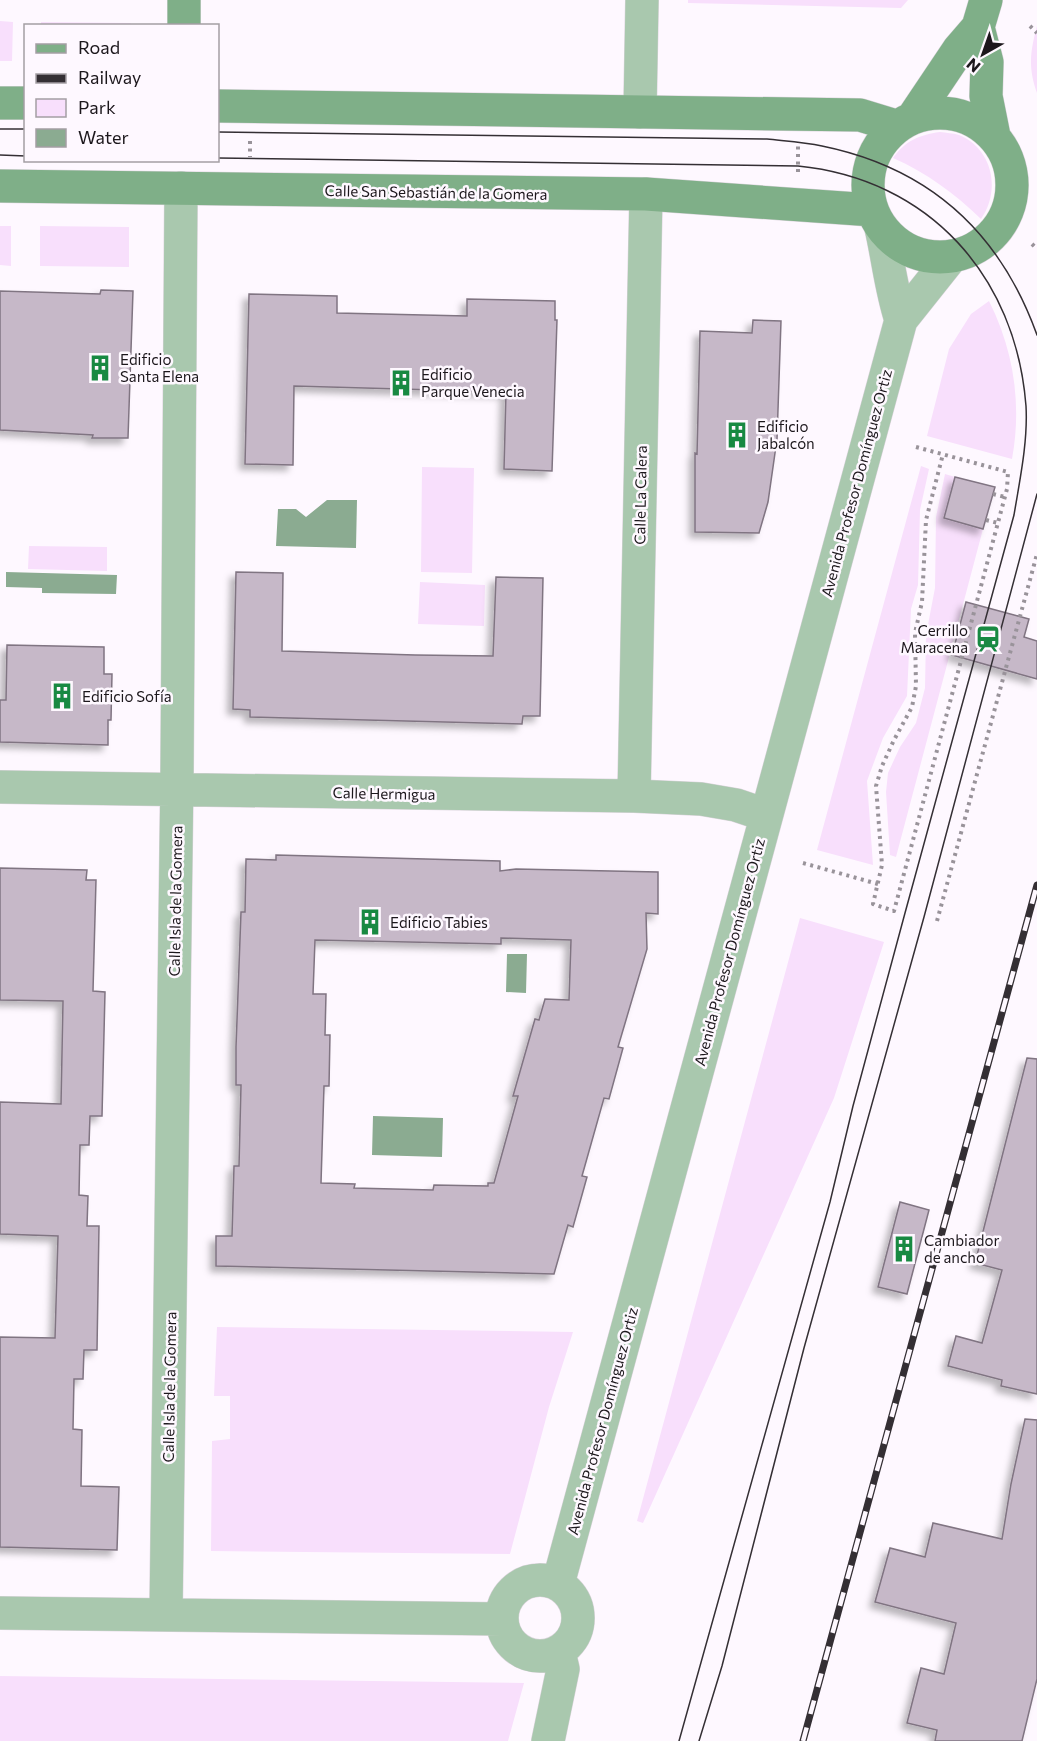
<svg xmlns="http://www.w3.org/2000/svg" width="1037" height="1741" font-family="Commissioner,sans-serif">
<style>
.green{fill:#f8dffc}
.water{fill:#8bab91}
.building{fill:#c6b8c8;stroke:#807482;stroke-width:1.5;fill-rule:evenodd;filter:url(#shadow)}
.lines{fill:none;stroke-linecap:round;stroke-linejoin:round}
.street-casing{stroke:#dad4db;stroke-width:34}
.secondary-casing{stroke:#dad4db;stroke-width:34}
.path{stroke:#99939a;stroke-width:4;stroke-dasharray:3 4.5;stroke-linecap:butt}
.street{stroke:#a9c8ae;stroke-width:33}
.secondary{stroke:#7faf88;stroke-width:33}
.tram{stroke:#342f34;stroke-width:1.5}
.rail-casing{stroke:#342f34;stroke-width:7}
.rail{stroke:#fef8ff;stroke-width:4.5;stroke-dasharray:14;stroke-linecap:butt}
.labels{text-anchor:middle;dominant-baseline:central;stroke-width:5;stroke-linejoin:round;paint-order:stroke}
.street-label{font-size:15px;fill:#1c171c;stroke:#fef8ff}
.poi-label{font-size:15px;fill:#1c171c;stroke:#fef8ff;text-anchor:start}
</style>
<defs>
<filter id="shadow"><feDropShadow dx="-5.5" dy="5.5" stdDeviation="3" flood-color="#0004"/></filter>
</defs>
<rect width="100%" height="100%" fill="#fef8ff"/>
<!-- green -->
<path class="green" d="M 688,0 L 908,0 L 901,8 L 688,3 Z
M 0,21 L 13,22 L 12,61 L 0,61 Z
M 41,22 L 131,23 L 130,25 L 41,26 Z
M 1037,26 L 1037,93 C 1028,68 1030,52 1037,26 Z
M 940,132 C 946,133 953,133 959,135 C 993,149 1001,190 981,219 C 954,193 927,173 893,158 C 905,141 919,135 940,132 Z
M 0,226 L 11,226 L 11,266 L 0,265 Z
M 40,226 L 129,227 L 129,267 L 40,266 Z
M 989,301 C 1014,351 1022,405 1012,459 L 927,436 L 949,349 L 971,314 Z
M 921,466 L 929,469 L 920,510 L 918,585 L 911,609 L 907,696 L 883,738 L 867,781 L 873,865 L 817,850 Z
M 422,467 L 474,468 L 472,573 L 421,572 Z
M 945,474 L 955,477 L 944,518 L 983,529 L 896,857 L 890,855 L 886,792 L 888,773 L 900,747 L 916,723 L 925,688 L 926,635 L 935,588 L 936,517 Z
M 29,546 L 107,547 L 107,571 L 28,569 Z
M 420,582 L 485,585 L 484,626 L 418,624 Z
M 800,918 L 884,942 L 834,1098 L 643,1523 L 637,1521 Z
M 217,1327 L 573,1332 L 549,1407 L 510,1554 L 211,1551 L 212,1441 L 230,1439 L 230,1396 L 214,1396 Z
M 0,1676 L 524,1683 L 508,1741 L 0,1741 Z"/>
<!-- water -->
<path class="water" d="M 327,500 L 357,500 L 356,548 L 276,546 L 278,509 L 296,509 L 306,517 Z
M 6,572 L 117,575 L 116,594 L 42,593 L 42,588 L 6,587 Z
M 507,954 L 527,954 L 526,993 L 506,992 Z
M 373,1116 L 443,1118 L 442,1157 L 372,1155 Z"/>
<!-- building -->
<path class="building" d="M 101,290 L 133,291 L 128,438 L 92,438 L 93,435 L 0,430 L 0,291 L 100,294 Z
M 249,294 L 337,296 L 337,313 L 467,316 L 467,299 L 555,301 L 555,320 L 557,320 L 552,471 L 504,469 L 506,392 L 294,386 L 293,465 L 245,464 Z
M 753,320 L 781,321 L 777,439 L 768,502 L 759,533 L 695,532 L 695,453 L 697,454 L 700,331 L 752,333 Z
M 955,477 L 995,487 L 983,529 L 944,518 Z
M 236,572 L 283,573 L 282,651 L 415,655 L 493,656 L 496,577 L 543,578 L 540,716 L 523,716 L 522,724 L 250,717 L 250,710 L 233,709 Z
M 966,602 L 1029,619 L 1024,637 L 1037,641 L 1037,679 L 952,655 Z
M 7,645 L 104,647 L 104,674 L 112,674 L 111,720 L 108,720 L 108,745 L 0,742 L 0,700 L 6,700 Z
M 276,855 L 500,861 L 500,871 L 516,869 L 658,872 L 658,914 L 646,913 L 647,949 L 618,1047 L 623,1048 L 609,1099 L 604,1098 L 582,1176 L 587,1177 L 573,1227 L 568,1225 L 554,1274 L 216,1266 L 216,1236 L 232,1236 L 234,1166 L 239,1166 L 241,1085 L 236,1085 L 236,1047 L 241,912 L 245,912 L 246,859 L 276,860 ZM 501,938 L 571,940 L 569,1000 L 545,999 L 539,1020 L 535,1019 L 513,1096 L 518,1096 L 494,1183 L 488,1183 L 488,1186 L 434,1185 L 433,1190 L 354,1188 L 355,1184 L 321,1183 L 324,1086 L 329,1086 L 330,1035 L 325,1035 L 326,994 L 313,994 L 315,940 L 501,944 Z
M 0,868 L 87,870 L 86,880 L 96,880 L 93,991 L 105,992 L 102,1116 L 90,1116 L 89,1145 L 80,1145 L 79,1195 L 88,1196 L 87,1226 L 99,1226 L 97,1350 L 84,1350 L 83,1379 L 74,1379 L 73,1429 L 82,1430 L 81,1486 L 119,1487 L 117,1550 L 0,1547 L 0,1337 L 55,1338 L 58,1236 L 0,1234 L 0,1102 L 61,1104 L 63,1001 L 0,1000 Z
M 1027,1058 L 1037,1059 L 1037,1394 L 1001,1386 L 1002,1380 L 948,1366 L 956,1336 L 982,1343 L 1002,1270 L 975,1263 Z
M 900,1202 L 929,1210 L 907,1294 L 878,1287 Z
M 1025,1419 L 1037,1420 L 1037,1679 L 1022,1741 L 935,1741 L 937,1730 L 907,1723 L 921,1668 L 944,1674 L 956,1623 L 875,1602 L 890,1548 L 925,1557 L 933,1523 L 1002,1539 L 1011,1484 Z"/>
<g class="lines">
<!-- street casing -->
<g class="street-casing">
<path id="street" d="M 640,112 L 642,0
M 881,228 C 888,258 891,290 901,320
M 0,787 L 634,796 L 701,799 L 736,805 L 766,815
M 634,796 L 646,194
M502 1618a38 38 0 1 1 76 0a38 38 0 1 1-76 0Z
M 558,1584 L 901,320 L 952,256
M 0,1613 L 502,1619
M 166,1614 L 177,773 L 181,188
M 548,1741 L 563,1669 L 559,1652"/>
</g>
<!-- secondary casing -->
<g class="secondary-casing">
<path id="secondary" d="M 184,26 L 184,0
M 978,27 L 987,62 L 986,96 L 994,136
M 0,103 L 26,103
M 218,106 L 860,115 L 896,126
M868 185a72 72 0 1 1 144 0a72 72 0 1 1-144 0Z
M 914,116 L 959,49 L 978,27 L 986,0
M 0,186 L 646,194 L 872,210"/>
</g>
<!-- path -->
<path class="path" d="M 1030,26 L 1037,33
M 250,141 L 250,157
M 798,172 L 798,146
M 1032,244 L 1037,249
M 916,447 L 1008,472 L 1007,489 L 894,911 L 873,904 L 882,865 L 876,786 L 882,766 L 894,740 L 912,707 L 916,686 L 915,633 L 922,602 L 926,520 L 943,454
M 993,494 L 1005,497
M 986,520 L 998,523
M 803,863 L 878,884
M 937,921 L 1037,554"/>
<!-- street -->
<use href="#street" class="street"/>
<!-- secondary -->
<use href="#secondary" class="secondary"/>
<!-- tram -->
<path class="tram" d="M 0,129 L 26,129
M 218,132 L 767,139 C 785,141 804,142 822,146 C 930,168 1000,232 1037,335
M 0,155 L 26,156
M 218,158 L 798,166 C 929,179 1016,276 1026,406 C 1028,441 1020,479 1014,515 L 905,913 L 853,1106 L 830,1202 L 679,1741
M 699,1741 L 722,1666 L 804,1348 L 924,917 L 1037,494"/>
<!-- rail casing -->
<g class="rail-casing">
<path id="rail" d="M 803,1741 L 1037,885"/>
</g>
<!-- rail -->
<use href="#rail" class="rail"/>
</g>
<!-- icons -->
<defs>
<g id="building-bare" transform="scale(2.07)"><path d="M-4-6H4V6H1V3H-1V6H-4ZM-2.5-4.3h1.7v1.8h-1.7ZM.8-4.3h1.7v1.8H.8ZM-2.5-1h1.7V.8h-1.7ZM.8-1h1.7V.8H.8Z" fill="#188942" stroke="#fef8ff" stroke-width="2.5" paint-order="stroke"/></g>
<g id="station-bare" transform="scale(2.07)"><path d="M-3-6H3Q5-6 5-4V2Q5 4 3 4L4.5 6H3L1.5 4h-3L-3 6H-4.5L-3 4Q-5 4-5 2V-4Q-5-6-3-6ZM-3.5-4v3h7v-3ZM-3.5 1v1.5H-2V1ZM2 1v1.5H3.5V1Z" fill="#188942" stroke="#fef8ff" stroke-width="2.5" paint-order="stroke"/></g>
</defs>
<g fill-rule="evenodd">
<use href="#building-bare" x="100" y="368"/>
<use href="#building-bare" x="401" y="383"/>
<use href="#building-bare" x="737" y="435"/>
<use href="#station-bare" x="988" y="639"/>
<use href="#building-bare" x="62" y="696"/>
<use href="#building-bare" x="370" y="922"/>
<use href="#building-bare" x="904" y="1249"/>
</g>
<g class="labels">
<!-- street labels -->
<g class="street-label">
<text transform="translate(436 192) rotate(1)">Calle San Sebastián de la Gomera</text>
<text transform="translate(856 483) rotate(-75)">Avenida Profesor Domínguez Ortiz</text>
<text transform="translate(640 495) rotate(-89)">Calle La Calera</text>
<text transform="translate(384 793) rotate(1)">Calle Hermigua</text>
<text transform="translate(175 901) rotate(-89)">Calle Isla de la Gomera</text>
<text transform="translate(729 952) rotate(-75)">Avenida Profesor Domínguez Ortiz</text>
<text transform="translate(169 1387) rotate(-89)">Calle Isla de la Gomera</text>
<text transform="translate(602 1421) rotate(-75)">Avenida Profesor Domínguez Ortiz</text>
</g>
<!-- poi labels -->
<g class="poi-label">
<text x="120" y="359">Edificio<tspan x="120" dy="17">Santa Elena</tspan></text>
<text x="421" y="374">Edificio<tspan x="421" dy="17">Parque Venecia</tspan></text>
<text x="757" y="426">Edificio<tspan x="757" dy="17">Jabalcón</tspan></text>
<text x="968" y="630" text-anchor="end">Cerrillo<tspan x="968" dy="17">Maracena</tspan></text>
<text x="82" y="696">Edificio Sofía</text>
<text x="390" y="922">Edificio Tabies</text>
<text x="924" y="1240">Cambiador<tspan x="924" dy="17">de ancho</tspan></text>
</g>
</g>
<!-- legend -->
<rect x="24" y="24" width="195" height="138" fill="#fef8ff" stroke="#a49ea4" stroke-width="1.5"/>
<rect x="36" y="44" width="30" height="9" fill="#7faf88" stroke="#a49ea4" stroke-width="1.5"/>
<text x="78" y="54" font-size="18" fill="#1c171c">Road</text>
<rect x="36" y="74" width="30" height="9" fill="#342f34" stroke="#a49ea4" stroke-width="1.5"/>
<text x="78" y="84" font-size="18" fill="#1c171c">Railway</text>
<rect x="36" y="99" width="30" height="18" fill="#f8dffc" stroke="#a49ea4" stroke-width="1.5"/>
<text x="78" y="114" font-size="18" fill="#1c171c">Park</text>
<rect x="36" y="129" width="30" height="18" fill="#8bab91" stroke="#a49ea4" stroke-width="1.5"/>
<text x="78" y="144" font-size="18" fill="#1c171c">Water</text>
<!-- north arrow -->
<g transform="translate(983 54) rotate(220)" stroke="#fef8ff" stroke-width="4.5" paint-order="stroke">
<path d="M0-4.5L10 22L0 15L-10 22Z" fill="#1c171c"/>
<text y="-9" font-size="16" font-weight="bold" text-anchor="middle" fill="#1c171c">N</text>
</g>
</svg>
